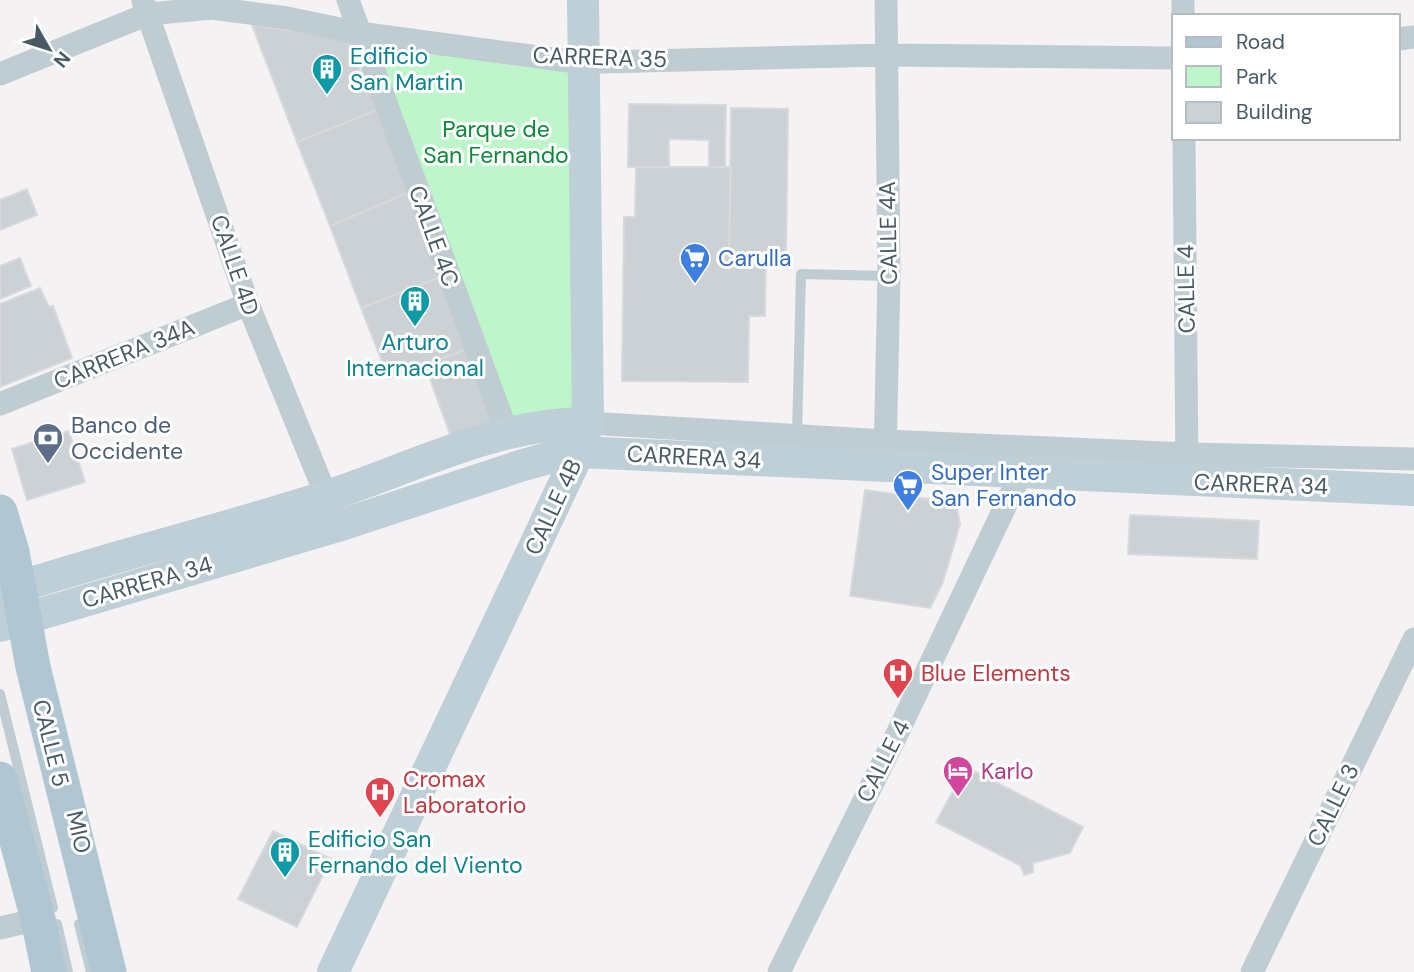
<svg xmlns="http://www.w3.org/2000/svg" width="1414" height="972" font-family="'DM Sans',sans-serif">
<style>
.green{fill:#bef5cb}
.building{fill:#ccd1d5;stroke:#d6dade;stroke-width:2}
.lines{fill:none;stroke-linecap:round;stroke-linejoin:round}
.lane{stroke:#bfcdd3;stroke-width:10}
.street{stroke:#bfcdd3;stroke-width:23}
.secondary{stroke:#bfcfd8;stroke-width:32}
.primary{stroke:#b0c7d3;stroke-width:35}
.labels{text-anchor:middle;dominant-baseline:central;stroke-width:6;stroke-linejoin:round;paint-order:stroke}
.culture-label{font-size:23px;fill:#0d838f;stroke:#fff;text-anchor:start}
.street-label{font-size:23px;fill:#485a63;stroke:#fff}
.park-label{font-size:23px;fill:#0d8938;stroke:#fff}
.shop-label{font-size:23px;fill:#366cbe;stroke:#fff;text-anchor:start}
.service-label{font-size:23px;fill:#4e5e75;stroke:#fff;text-anchor:start}
.health-label{font-size:23px;fill:#be3a42;stroke:#fff;text-anchor:start}
.hotel-label{font-size:23px;fill:#b23c85;stroke:#fff;text-anchor:start}
</style>
<rect width="100%" height="100%" fill="#f5f2f3"/>
<!-- green -->
<path class="green" d="M 359,33 L 568,61 L 588,423 L 507,432 Z"/>
<!-- building -->
<path class="building" d="M 252,25 L 353,40 L 361,62 L 357,63 L 365,83 L 369,81 L 380,109 L 297,142 Z
M 629,104 L 726,105 L 725,167 L 709,167 L 709,140 L 669,139 L 669,167 L 628,167 Z
M 731,108 L 788,109 L 786,255 L 729,254 Z
M 380,109 L 412,191 L 330,226 L 297,142 Z
M 636,167 L 731,167 L 729,254 L 766,254 L 765,316 L 749,316 L 748,382 L 622,381 L 624,217 L 635,217 Z
M 27,189 L 37,215 L 0,230 L 0,200 Z
M 412,191 L 443,276 L 361,308 L 330,226 Z
M 20,258 L 31,286 L 0,299 L 0,266 Z
M 443,276 L 469,348 L 389,379 L 361,308 Z
M 40,288 L 49,307 L 53,306 L 72,358 L 0,387 L 0,304 Z
M 469,348 L 498,421 L 451,437 L 425,365 Z
M 69,431 L 85,482 L 27,500 L 12,449 Z
M 865,490 L 956,503 L 960,524 L 943,582 L 930,608 L 850,596 Z
M 1130,515 L 1259,521 L 1257,559 L 1128,554 Z
M 966,767 L 1083,827 L 1070,853 L 1033,863 L 1033,872 L 1024,875 L 1021,866 L 936,822 Z
M 273,831 L 331,859 L 297,927 L 238,899 Z"/>
<g class="lines">
<!-- lane -->
<path class="lane" d="M 797,434 L 801,274 L 889,276
M 0,694 L 53,908
M 57,924 L 68,972
M 79,924 L 91,972"/>
<!-- street -->
<path class="street" d="M 348,0 L 507,432
M 1183,0 L 1183,16
M 143,1 L 248,304 L 332,510
M 1398,39 L 1414,37
M 0,74 L 148,14 L 212,8 L 287,18 L 359,33 L 568,61 L 602,62 L 886,55 L 1174,58
M 1184,138 L 1187,468
M 0,404 L 248,304
M 588,423 L 886,441 L 1188,454 L 1414,459
M 885,456 L 889,276 L 886,0
M 0,928 L 38,919
M 779,972 L 898,732 L 1021,473
M 1252,972 L 1414,639"/>
<!-- secondary -->
<path class="secondary" d="M 0,593 C 108,557 219,531 327,496 C 412,468 497,423 588,423
M 0,626 L 338,526 L 520,466 L 559,455 L 579,452 L 1414,490
M 333,972 L 579,452 L 588,423 L 583,0"/>
<!-- primary -->
<path class="primary" d="M 0,512 L 12,552 L 33,667 L 109,972
M 0,779 L 38,919 L 49,972"/>
</g>
<!-- icons -->
<defs>
<g id="building-pin" transform="scale(1.575)"><path d="M0 17L-7.5 6A9.5 9.5 0 1 1 7.5 6Z" fill="#0f9aa8" stroke="#fff"/><path d="M-4-6H4V6H1V3H-1V6H-4ZM-2.5-4.3h1.7v1.8h-1.7ZM.8-4.3h1.7v1.8H.8ZM-2.5-1h1.7V.8h-1.7ZM.8-1h1.7V.8H.8Z" fill="#fff"/></g>
<g id="supermarket-pin" transform="scale(1.575)"><path d="M0 17L-7.5 6A9.5 9.5 0 1 1 7.5 6Z" fill="#3f7fe0" stroke="#fff"/><path d="M-6-5.5h2.5l.6 2H6L4.5 2H-2.5L-4.4-4H-6ZM-1.5 3.2a1.3 1.3 0 1 0 .1 0ZM3 3.2a1.3 1.3 0 1 0 .1 0Z" fill="#fff"/></g>
<g id="bank-pin" transform="scale(1.575)"><path d="M0 17L-7.5 6A9.5 9.5 0 1 1 7.5 6Z" fill="#5c6f8a" stroke="#fff"/><path d="M-6-4H6V4H-6ZM0-2.3a2.3 2.3 0 1 0 0 4.6a2.3 2.3 0 1 0 0-4.6Z" fill="#fff"/></g>
<g id="hospital-pin" transform="scale(1.575)"><path d="M0 17L-7.5 6A9.5 9.5 0 1 1 7.5 6Z" fill="#e0444e" stroke="#fff"/><path d="M-5-5h3v3.5h4V-5h3V5h-3V1.5h-4V5h-3Z" fill="#fff"/></g>
<g id="hotel-pin" transform="scale(1.575)"><path d="M0 17L-7.5 6A9.5 9.5 0 1 1 7.5 6Z" fill="#d1479c" stroke="#fff"/><path d="M-6-4.5h1.5V1H6V5H4.5V3h-9V5H-6ZM-4 0a1.8 1.8 0 1 1 3.6 0ZM.5 0V-2.5h3Q6-2.5 6 0Z" fill="#fff"/></g>
</defs>
<g fill-rule="evenodd">
<use href="#building-pin" x="327" y="69"/>
<use href="#supermarket-pin" x="695" y="258"/>
<use href="#building-pin" x="415" y="301"/>
<use href="#bank-pin" x="48" y="438"/>
<use href="#supermarket-pin" x="908" y="485"/>
<use href="#hospital-pin" x="898" y="673"/>
<use href="#hotel-pin" x="958" y="771"/>
<use href="#hospital-pin" x="380" y="792"/>
<use href="#building-pin" x="285" y="852"/>
</g>
<g class="labels">
<!-- culture labels -->
<g class="culture-label">
<text x="350" y="56">Edificio<tspan x="350" dy="26">San Martin</tspan></text>
<text x="415" y="342" text-anchor="middle">Arturo<tspan x="415" dy="26">Internacional</tspan></text>
<text x="308" y="839">Edificio San<tspan x="308" dy="26">Fernando del Viento</tspan></text>
</g>
<!-- street labels -->
<g class="street-label">
<text transform="translate(600 57) rotate(2)">CARRERA 35</text>
<text transform="translate(888 233) rotate(-91)">CALLE 4A</text>
<text transform="translate(434 236) rotate(70)">CALLE 4C</text>
<text transform="translate(235 265) rotate(71)">CALLE 4D</text>
<text transform="translate(1186 289) rotate(-91)">CALLE 4</text>
<text transform="translate(124 354) rotate(-22)">CARRERA 34A</text>
<text transform="translate(694 457) rotate(3)">CARRERA 34</text>
<text transform="translate(1261 484) rotate(2)">CARRERA 34</text>
<text transform="translate(553 507) rotate(-65)">CALLE 4B</text>
<text transform="translate(147 582) rotate(-16)">CARRERA 34</text>
<text transform="translate(51 743) rotate(76)">CALLE 5</text>
<text transform="translate(883 761) rotate(-63)">CALLE 4</text>
<text transform="translate(1333 805) rotate(-64)">CALLE 3</text>
<text transform="translate(79 832) rotate(77)">MIO</text>
</g>
<!-- park labels -->
<g class="park-label">
<text x="496" y="129">Parque de<tspan x="496" dy="26">San Fernando</tspan></text>
</g>
<!-- shop labels -->
<g class="shop-label">
<text x="718" y="258">Carulla</text>
<text x="931" y="472">Super Inter<tspan x="931" dy="26">San Fernando</tspan></text>
</g>
<!-- service labels -->
<g class="service-label">
<text x="71" y="425">Banco de<tspan x="71" dy="26">Occidente</tspan></text>
</g>
<!-- health labels -->
<g class="health-label">
<text x="921" y="673">Blue Elements</text>
<text x="403" y="779">Cromax<tspan x="403" dy="26">Laboratorio</tspan></text>
</g>
<!-- hotel labels -->
<g class="hotel-label">
<text x="981" y="771">Karlo</text>
</g>
</g>
<!-- legend -->
<rect x="1172" y="14" width="228" height="126" fill="#ffffff" stroke="#b6bdc1" stroke-width="2"/>
<rect x="1186" y="37" width="35" height="10" fill="#b0c7d3" stroke="#b6bdc1" stroke-width="2"/>
<text x="1236" y="49" font-size="21" fill="#485a63">Road</text>
<rect x="1186" y="66" width="35" height="21" fill="#bef5cb" stroke="#b6bdc1" stroke-width="2"/>
<text x="1236" y="84" font-size="21" fill="#485a63">Park</text>
<rect x="1186" y="102" width="35" height="21" fill="#ccd1d5" stroke="#b6bdc1" stroke-width="2"/>
<text x="1236" y="119" font-size="21" fill="#485a63">Building</text>
<!-- north arrow -->
<g transform="translate(49 49) rotate(129)" stroke="#ffffff" stroke-width="5" paint-order="stroke">
<path d="M0-5L12 26L0 18L-12 26Z" fill="#485a63"/>
<text y="-10" font-size="19" font-weight="bold" text-anchor="middle" fill="#485a63">N</text>
</g>
</svg>
